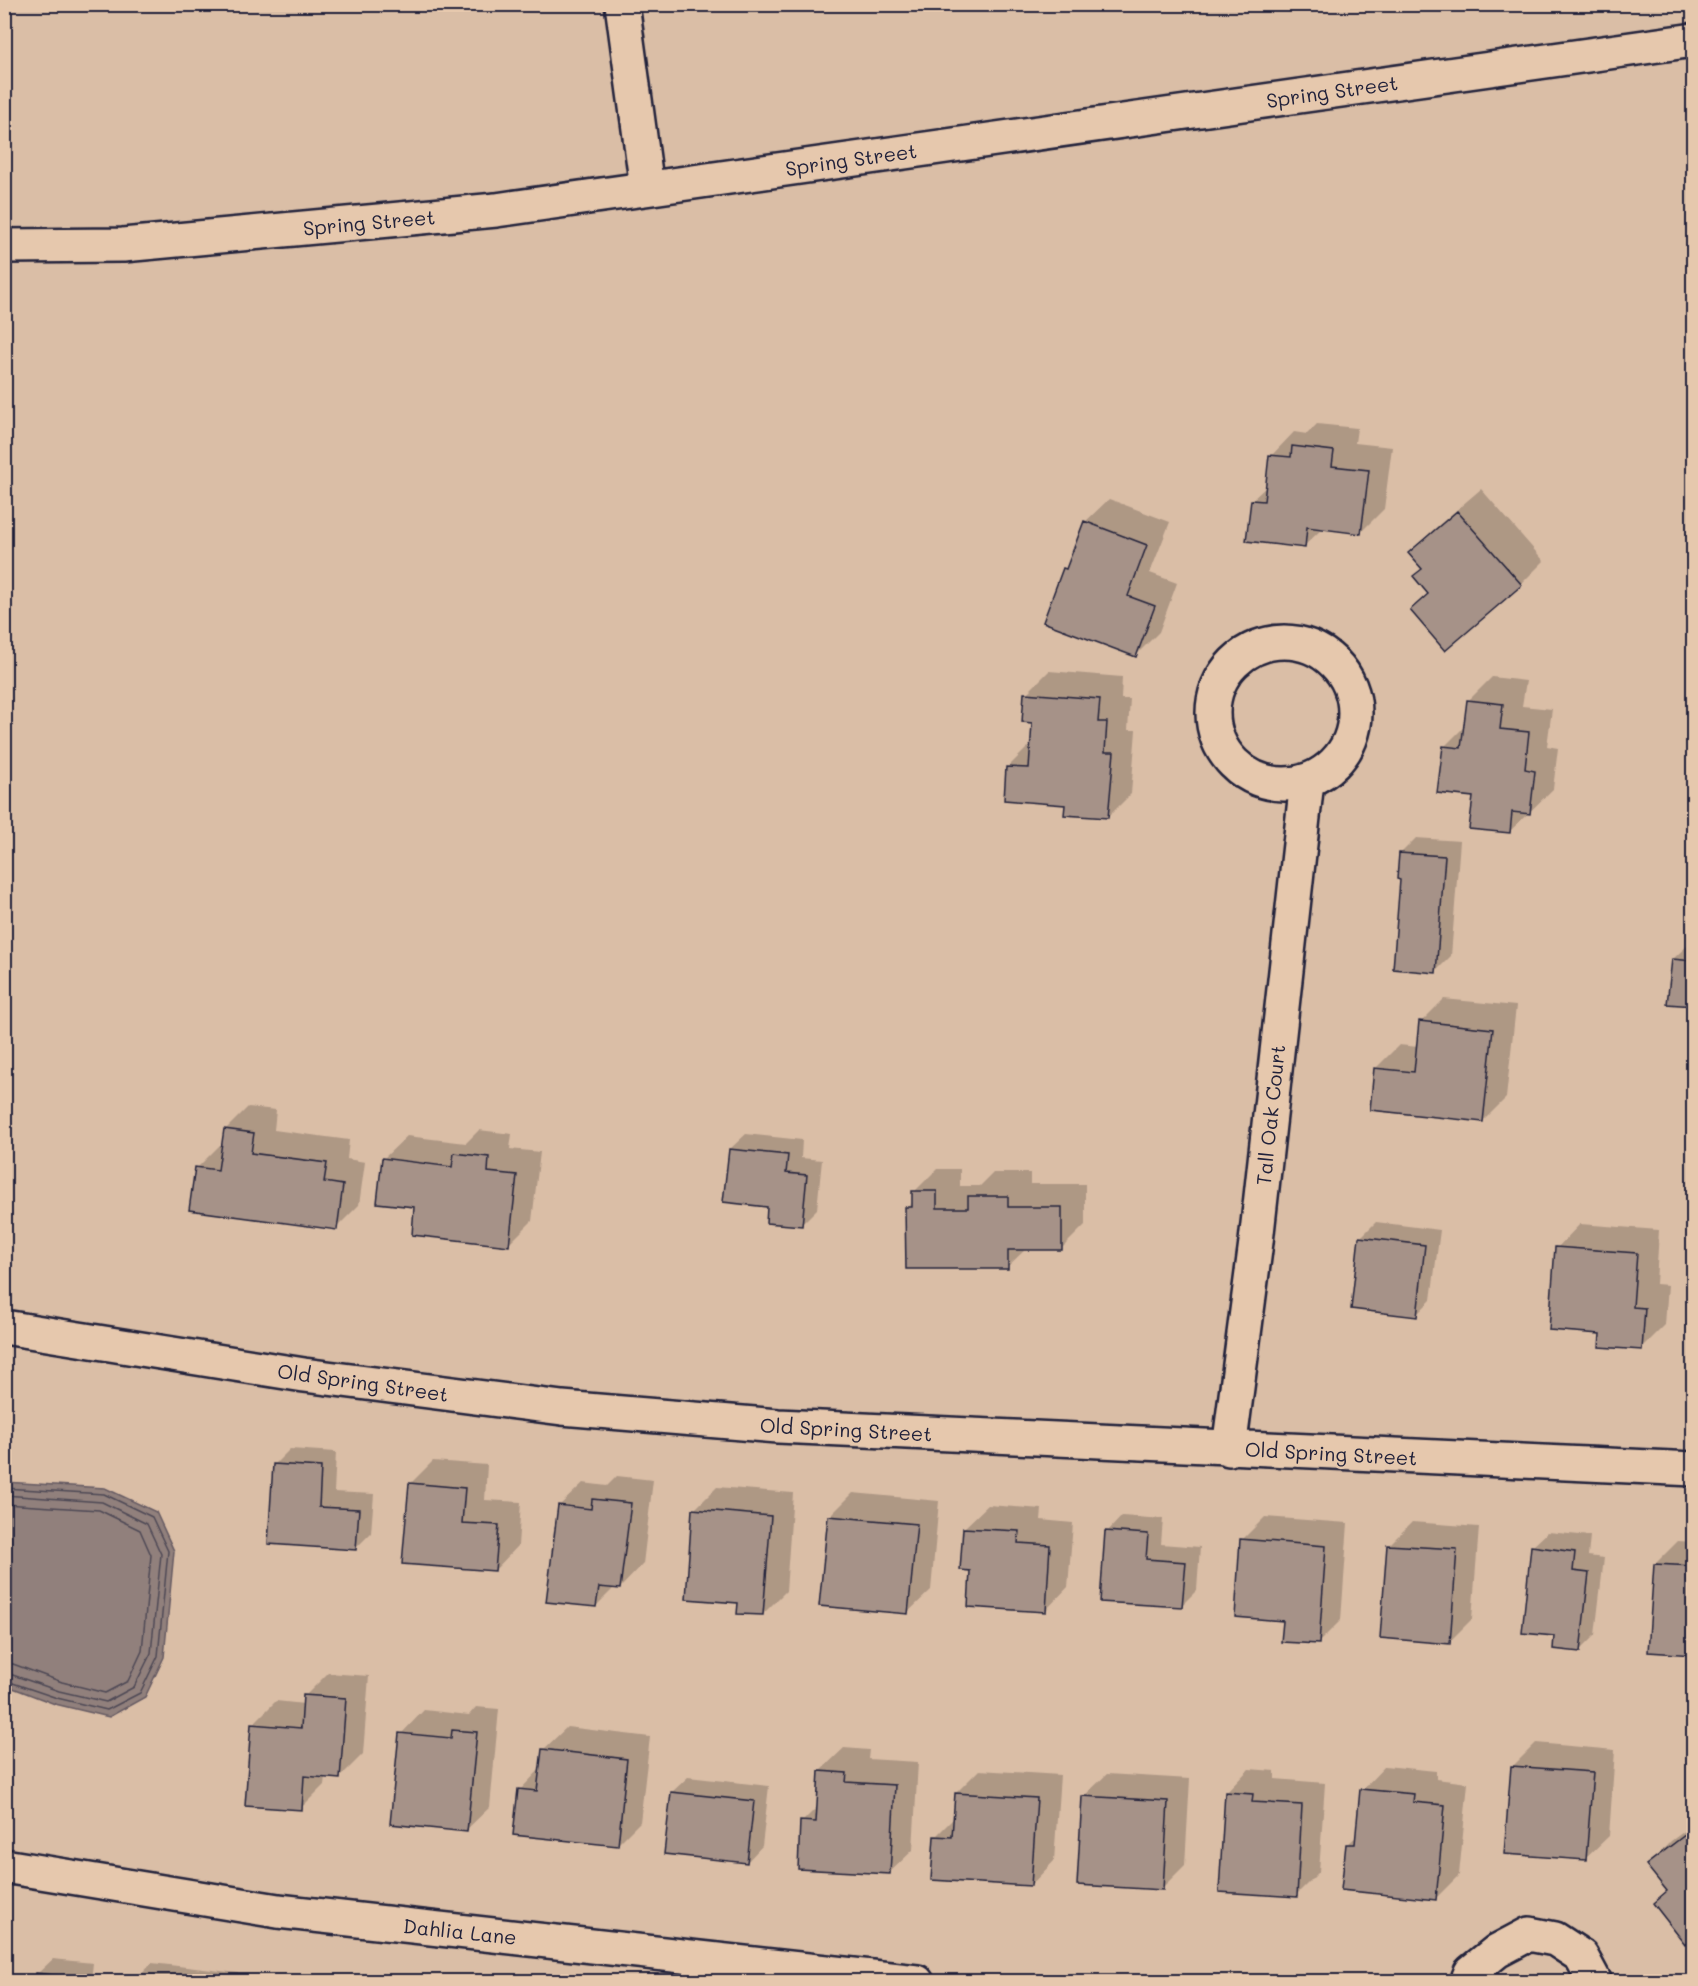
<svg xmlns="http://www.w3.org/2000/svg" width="1698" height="1986" font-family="Mali,sans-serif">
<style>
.water{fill:#91807c;stroke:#655a62;stroke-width:1.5}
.shadow{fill:#0003}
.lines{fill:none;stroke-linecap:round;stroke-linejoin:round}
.shore{stroke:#4e4855;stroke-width:1.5}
.building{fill:#a69288;stroke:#22223b;stroke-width:1.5}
.minor-casing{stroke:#22223b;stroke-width:38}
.major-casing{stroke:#22223b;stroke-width:38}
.minor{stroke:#e6c8ad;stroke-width:33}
.major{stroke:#e6c8ad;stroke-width:33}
.labels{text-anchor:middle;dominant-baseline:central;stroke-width:5;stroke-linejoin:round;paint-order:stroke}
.street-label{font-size:20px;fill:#22223b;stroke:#e6c8ad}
</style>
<rect width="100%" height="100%" fill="#dabea6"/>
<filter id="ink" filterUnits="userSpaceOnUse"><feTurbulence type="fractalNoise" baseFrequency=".0167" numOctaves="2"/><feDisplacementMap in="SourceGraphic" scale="12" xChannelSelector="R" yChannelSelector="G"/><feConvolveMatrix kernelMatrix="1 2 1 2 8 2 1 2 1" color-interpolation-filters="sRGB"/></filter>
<g filter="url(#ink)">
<!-- water -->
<path class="water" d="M 4,1482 L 105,1488 L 156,1512 L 174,1551 L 164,1657 L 145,1697 L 109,1717 L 55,1704 L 5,1685 Z"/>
<!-- shadow -->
<path class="shadow" d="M 1317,424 L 1357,428 L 1355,443 L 1392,447 L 1384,509 L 1361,532 L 1323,528 L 1304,546 L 1252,500 L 1267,486 L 1271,456 L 1294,432 L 1307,434 Z
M 1481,489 L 1544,561 L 1521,584 L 1412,610 L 1429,593 L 1415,576 L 1423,568 L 1410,553 L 1433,530 Z
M 1109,499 L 1170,522 L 1150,573 L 1177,583 L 1159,632 L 1135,656 L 1065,569 L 1070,564 L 1085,522 Z
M 1049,671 L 1122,677 L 1121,699 L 1130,699 L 1128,730 L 1136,730 L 1131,794 L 1108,817 L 1066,804 L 1008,767 L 1031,744 L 1034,721 L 1026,694 Z
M 1492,677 L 1526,681 L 1522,706 L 1552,709 L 1547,746 L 1558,748 L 1553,789 L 1509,832 L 1474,796 L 1444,747 L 1466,725 L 1468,701 Z
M 1416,838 L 1460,841 L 1451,956 L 1435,972 L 1400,854 Z
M 1689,944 L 1694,944 L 1694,1005 L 1673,959 Z
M 1444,999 L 1516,1006 L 1506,1098 L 1483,1121 L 1376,1068 L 1399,1045 L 1418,1047 L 1421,1022 Z
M 4,1088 L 8,1089 L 4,1112 Z
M 248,1107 L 276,1110 L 274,1130 L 349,1140 L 347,1159 L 365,1162 L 359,1205 L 336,1228 L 197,1168 L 220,1145 L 223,1145 L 225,1130 Z
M 479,1130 L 512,1134 L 510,1149 L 540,1152 L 532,1221 L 509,1244 L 416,1206 L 383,1159 L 407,1136 L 466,1143 Z
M 746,1134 L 802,1140 L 801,1158 L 822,1160 L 817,1209 L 801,1225 L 769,1205 L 730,1149 Z
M 937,1169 L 960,1169 L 960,1186 L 980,1186 L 993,1173 L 1030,1173 L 1030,1184 L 1085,1184 L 1085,1225 L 1062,1248 L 1026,1249 L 1007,1267 L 907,1208 L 914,1201 L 914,1192 Z
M 1376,1222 L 1440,1230 L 1431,1300 L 1416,1315 L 1360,1238 Z
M 1580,1224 L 1659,1230 L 1656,1284 L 1668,1285 L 1665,1325 L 1642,1348 L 1601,1332 L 1557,1248 Z
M 290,1449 L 336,1452 L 334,1492 L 374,1494 L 371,1533 L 356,1548 L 274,1465 Z
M 433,1461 L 487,1465 L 485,1500 L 521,1502 L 518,1546 L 495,1570 L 410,1484 Z
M 617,1476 L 653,1480 L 643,1564 L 620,1588 L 615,1587 L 596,1606 L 559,1506 L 583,1483 L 607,1486 Z
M 717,1487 L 793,1493 L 786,1591 L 763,1614 L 740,1601 L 694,1510 Z
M 853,1493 L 939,1501 L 931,1590 L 907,1613 L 829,1517 Z
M 988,1505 L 1042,1509 L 1041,1520 L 1073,1523 L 1068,1587 L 1045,1611 L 972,1569 L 964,1528 Z
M 1122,1516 L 1163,1519 L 1161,1544 L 1200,1547 L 1197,1590 L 1181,1606 L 1107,1532 Z
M 1265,1517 L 1348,1523 L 1341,1620 L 1318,1643 L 1284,1620 L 1242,1540 Z
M 1412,1522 L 1479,1527 L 1472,1619 L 1449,1642 L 1389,1545 Z
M 1548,1532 L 1590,1536 L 1588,1556 L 1604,1558 L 1595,1635 L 1580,1650 L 1556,1635 L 1532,1547 Z
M 1678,1541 L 1694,1542 L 1694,1654 L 1655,1564 Z
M 328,1673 L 369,1676 L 363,1754 L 340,1777 L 325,1776 L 324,1785 L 301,1808 L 252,1725 L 276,1701 L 304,1704 L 305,1696 Z
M 476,1707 L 499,1709 L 490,1807 L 466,1830 L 401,1734 L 424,1710 L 469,1715 Z
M 567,1727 L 650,1737 L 640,1822 L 617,1845 L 520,1790 L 541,1768 L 543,1750 Z
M 1536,1743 L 1615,1750 L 1609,1836 L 1585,1859 L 1512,1767 Z
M 844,1748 L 869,1750 L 868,1759 L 918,1762 L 913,1850 L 889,1873 L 802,1822 L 818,1806 L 820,1771 Z
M 1385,1766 L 1436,1771 L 1436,1779 L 1468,1783 L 1459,1875 L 1436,1898 L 1348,1844 L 1358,1835 L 1362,1790 Z
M 1249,1769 L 1275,1771 L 1275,1779 L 1325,1783 L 1319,1872 L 1296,1895 L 1226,1793 Z
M 979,1770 L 1060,1775 L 1054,1861 L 1031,1885 L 935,1837 L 955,1817 L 956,1793 Z
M 1107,1774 L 1190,1779 L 1185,1865 L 1162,1888 L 1083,1797 Z
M 688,1777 L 769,1786 L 762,1846 L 747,1862 L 672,1792 Z
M 1694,1824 L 1694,1936 L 1655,1903 L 1668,1890 L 1648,1865 L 1671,1841 Z
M 53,1959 L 93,1963 L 91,1982 L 36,1982 L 37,1974 Z
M 152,1963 L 238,1973 L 237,1982 L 134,1982 Z
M 276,1979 L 305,1982 L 273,1982 Z"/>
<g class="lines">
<!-- shore -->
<path class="shore" d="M 4,1488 L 104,1494 L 152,1517 L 168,1551 L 158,1656 L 140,1693 L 107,1710 L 57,1698 L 4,1680
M 4,1495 L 102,1502 L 147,1524 L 161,1554 L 151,1653 L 134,1687 L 106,1702 L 59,1691 L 4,1672
M 4,1504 L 99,1510 L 140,1530 L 151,1555 L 142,1651 L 128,1681 L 105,1693 L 62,1682 L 13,1664 L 4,1663"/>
</g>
<!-- building -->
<path class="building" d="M 1292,446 L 1334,451 L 1332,466 L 1369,470 L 1361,534 L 1307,527 L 1305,548 L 1246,541 L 1251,500 L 1264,501 L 1269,455 L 1291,457 Z
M 1457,511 L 1522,585 L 1445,651 L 1410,610 L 1428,594 L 1413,576 L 1422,569 L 1408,553 Z
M 1084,521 L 1147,545 L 1128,596 L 1155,606 L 1136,657 L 1043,622 L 1063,568 L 1066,569 Z
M 1024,693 L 1100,699 L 1098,722 L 1107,722 L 1105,752 L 1114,752 L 1108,818 L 1064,815 L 1065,805 L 1004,800 L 1006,767 L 1029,768 L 1032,723 L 1022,722 Z
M 1467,700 L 1503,704 L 1500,729 L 1529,732 L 1525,769 L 1535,771 L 1530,814 L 1512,812 L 1510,833 L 1469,829 L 1473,797 L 1437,793 L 1443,746 L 1461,748 Z
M 1399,853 L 1445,856 L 1436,973 L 1393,969 L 1400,880 L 1397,879 Z
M 1672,959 L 1694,961 L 1694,1006 L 1667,1004 Z
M 1419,1021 L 1493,1029 L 1483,1122 L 1370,1110 L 1374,1068 L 1414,1072 Z
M 224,1129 L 254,1133 L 251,1153 L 327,1163 L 324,1182 L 343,1185 L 337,1230 L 189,1210 L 195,1167 L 218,1170 Z
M 729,1149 L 788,1155 L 786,1173 L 807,1175 L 802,1226 L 766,1223 L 767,1207 L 723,1202 Z
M 454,1153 L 489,1157 L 488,1172 L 517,1175 L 509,1246 L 412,1235 L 414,1207 L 377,1203 L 382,1158 L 452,1167 Z
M 912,1191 L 937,1191 L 937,1208 L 968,1208 L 968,1196 L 1008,1196 L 1008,1207 L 1062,1207 L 1062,1250 L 1008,1250 L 1008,1269 L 906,1269 L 905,1207 L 912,1207 Z
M 1359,1237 L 1425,1245 L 1417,1317 L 1351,1309 Z
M 1555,1247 L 1637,1253 L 1633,1307 L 1645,1308 L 1642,1350 L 1599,1347 L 1600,1334 L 1549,1330 Z
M 273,1464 L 321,1467 L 319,1507 L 359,1509 L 356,1550 L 268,1544 Z
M 409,1483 L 465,1488 L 462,1523 L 499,1525 L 495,1571 L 402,1564 Z
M 592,1499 L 631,1503 L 620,1589 L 599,1587 L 596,1607 L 546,1602 L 558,1505 L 591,1509 Z
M 692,1509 L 771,1516 L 763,1615 L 737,1614 L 738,1603 L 686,1599 Z
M 828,1516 L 917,1524 L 908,1614 L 819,1606 Z
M 963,1528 L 1019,1531 L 1018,1543 L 1050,1545 L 1046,1612 L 968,1607 L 970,1571 L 960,1570 Z
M 1105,1531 L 1148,1534 L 1146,1559 L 1186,1562 L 1182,1607 L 1100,1602 Z
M 1240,1539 L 1326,1546 L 1319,1644 L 1281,1642 L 1283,1621 L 1235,1617 Z
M 1387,1545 L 1457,1549 L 1450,1644 L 1380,1638 Z
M 1531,1546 L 1575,1552 L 1573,1571 L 1589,1573 L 1580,1652 L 1553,1649 L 1554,1636 L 1522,1633 Z
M 1654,1564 L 1694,1566 L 1694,1655 L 1648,1652 Z
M 303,1695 L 346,1698 L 340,1779 L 304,1776 L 302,1810 L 245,1806 L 251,1724 L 301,1728 Z
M 452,1730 L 477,1732 L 467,1832 L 390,1824 L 399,1733 L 451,1738 Z
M 542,1749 L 627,1759 L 618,1846 L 513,1835 L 518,1789 L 537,1791 Z
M 1511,1766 L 1593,1772 L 1586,1860 L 1504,1854 Z
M 819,1771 L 847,1773 L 846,1782 L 895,1785 L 890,1874 L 798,1869 L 800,1821 L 816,1822 Z
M 1360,1789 L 1414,1794 L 1413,1802 L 1445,1805 L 1436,1900 L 1341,1890 L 1346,1844 L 1355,1844 Z
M 671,1792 L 754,1801 L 747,1863 L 664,1854 Z
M 1225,1792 L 1253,1794 L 1252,1802 L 1302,1805 L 1297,1897 L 1219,1892 Z
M 955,1793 L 1037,1798 L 1031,1886 L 931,1880 L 934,1836 L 952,1837 Z
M 1082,1796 L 1168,1801 L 1163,1890 L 1077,1885 Z
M 1694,1828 L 1694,1938 L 1685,1944 L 1653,1903 L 1667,1891 L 1646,1865 Z
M 36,1973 L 79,1978 L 78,1982 L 35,1982 Z"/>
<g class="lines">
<!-- minor casing -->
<g class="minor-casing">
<path id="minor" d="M 622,4 L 647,188
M1213 713a71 71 0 1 1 142 0a71 71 0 1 1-142 0Z
M 4,1327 L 304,1375 L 562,1408 L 778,1426 L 1694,1469
M 1229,1449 L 1256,1242 L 1307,781
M 4,1866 L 278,1911 L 917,1982
M 1467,1982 L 1471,1972 L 1497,1951 L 1529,1934 L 1555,1939 L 1581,1956 L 1595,1982"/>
</g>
<!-- major casing -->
<g class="major-casing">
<path id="major" d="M 4,246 L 123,245 L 496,210 L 1694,40"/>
</g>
<!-- minor -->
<use href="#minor" class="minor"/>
<!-- major -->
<use href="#major" class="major"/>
</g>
</g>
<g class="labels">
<!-- street labels -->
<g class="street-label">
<text transform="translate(1332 91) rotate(-8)">Spring Street</text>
<text transform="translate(851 159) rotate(-8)">Spring Street</text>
<text transform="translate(369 222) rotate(-5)">Spring Street</text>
<text transform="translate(1270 1115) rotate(-84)">Tall Oak Court</text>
<text transform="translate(363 1382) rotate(8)">Old Spring Street</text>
<text transform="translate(846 1429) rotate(3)">Old Spring Street</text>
<text transform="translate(1331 1453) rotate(3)">Old Spring Street</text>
<text transform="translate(460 1931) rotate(6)">Dahlia Lane</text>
</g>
</g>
<!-- margin -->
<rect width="1698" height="1986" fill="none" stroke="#e6c8ad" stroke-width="24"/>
<rect x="12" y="12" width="1674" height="1962" fill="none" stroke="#22223b" stroke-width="2" filter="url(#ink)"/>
</svg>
